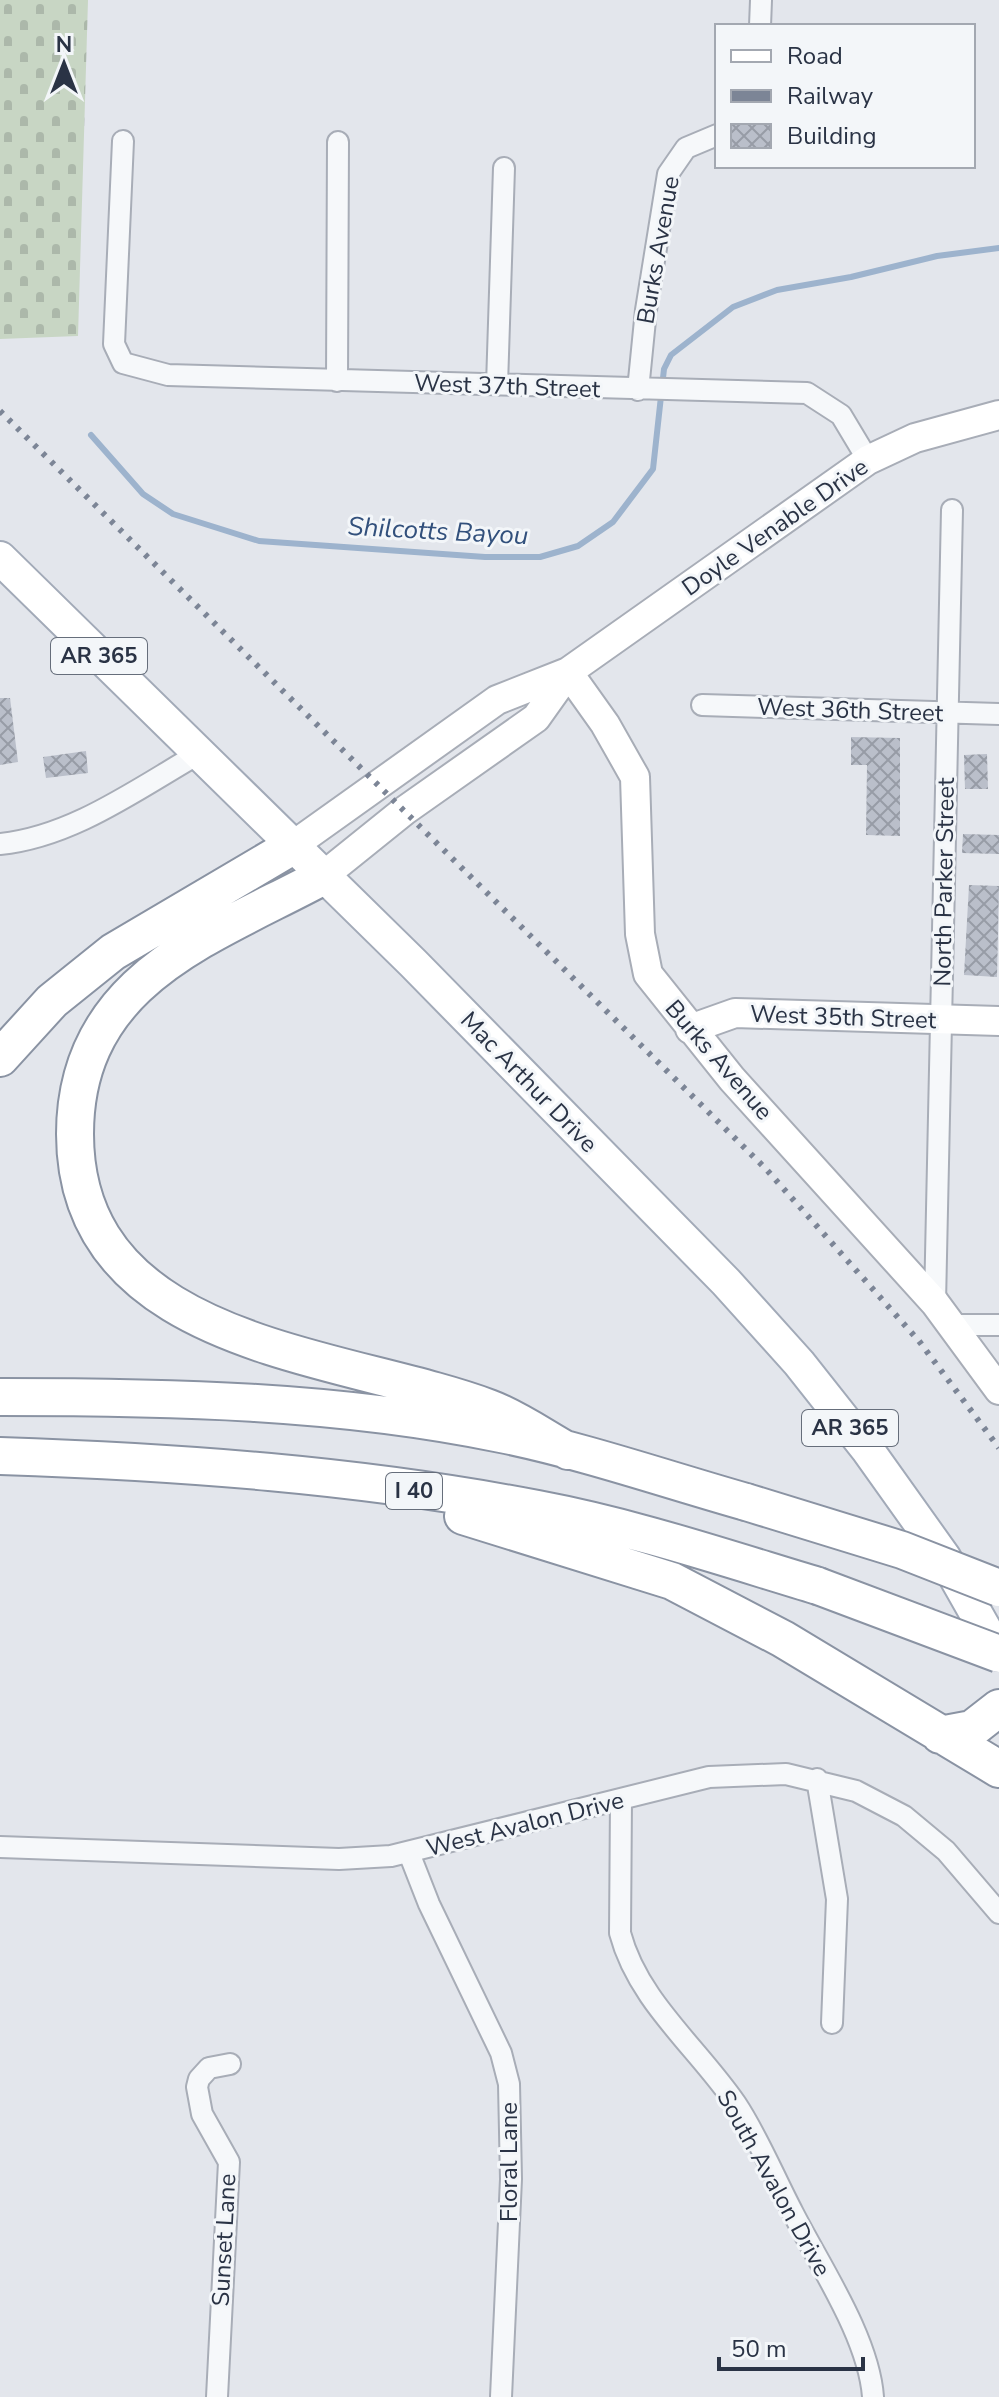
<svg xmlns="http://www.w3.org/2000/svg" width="999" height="2397" font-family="'Nunito Sans',sans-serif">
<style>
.cemetery{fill:url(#cemetery-stones)}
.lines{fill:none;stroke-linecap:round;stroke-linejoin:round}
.stream{stroke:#9db3cd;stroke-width:6}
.building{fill:url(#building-cross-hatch)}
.street-casing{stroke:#a8adb7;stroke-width:24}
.secondary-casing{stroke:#a8adb7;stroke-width:32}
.primary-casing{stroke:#a2aab8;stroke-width:36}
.highway-casing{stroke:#8a93a3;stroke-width:40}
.street{stroke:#f6f8fa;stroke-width:20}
.secondary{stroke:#fff;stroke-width:28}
.primary{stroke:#fff;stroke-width:32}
.highway{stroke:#fff;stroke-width:36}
.rail{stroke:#7c8596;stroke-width:6;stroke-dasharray:4 8;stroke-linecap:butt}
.highway-bridge-casing{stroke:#8a93a3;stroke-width:40;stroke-linecap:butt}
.highway-bridge{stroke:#fff;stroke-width:36}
.labels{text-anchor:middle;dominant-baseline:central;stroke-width:6;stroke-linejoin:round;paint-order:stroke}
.shield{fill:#f3f6f9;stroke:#666e7b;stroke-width:2}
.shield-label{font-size:22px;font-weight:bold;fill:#2a3345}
.street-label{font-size:24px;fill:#2a3345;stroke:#f3f6f9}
.water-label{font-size:26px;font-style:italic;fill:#32507c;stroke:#f3f6f9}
</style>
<defs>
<pattern id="cemetery-stones" width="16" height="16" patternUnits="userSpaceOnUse" patternTransform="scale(2)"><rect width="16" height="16" fill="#c8d6c4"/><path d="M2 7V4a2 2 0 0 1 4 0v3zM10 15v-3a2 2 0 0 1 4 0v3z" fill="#acb8aa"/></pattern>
<pattern id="building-cross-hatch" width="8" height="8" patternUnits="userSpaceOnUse" patternTransform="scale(2)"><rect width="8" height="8" fill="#babfca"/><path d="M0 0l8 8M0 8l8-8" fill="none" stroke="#979ca6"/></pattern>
</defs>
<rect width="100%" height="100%" fill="#e3e6ec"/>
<!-- cemetery -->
<path class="cemetery" d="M 0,0 L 88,0 L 78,336 L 0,339 Z"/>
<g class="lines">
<!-- stream -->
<path class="stream" d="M 91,435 L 143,494 L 173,514 L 259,541 L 485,557 L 540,557 L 578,546 L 613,522 L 653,469 L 664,369 L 671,355 L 733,307 L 777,290 L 851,277 L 937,256 L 999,248"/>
</g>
<!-- building -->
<path class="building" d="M 0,698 L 10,698 L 18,762 L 0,765 Z
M 851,737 L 900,738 L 900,836 L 866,835 L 867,765 L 851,765 Z
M 86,751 L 88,773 L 46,778 L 43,757 Z
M 987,754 L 988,789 L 965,789 L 964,755 Z
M 963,834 L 999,835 L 999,854 L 962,853 Z
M 969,885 L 999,886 L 997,977 L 964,975 Z"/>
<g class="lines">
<!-- street casing -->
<g class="street-casing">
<path id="street" d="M 760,26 L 761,0
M 123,141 L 114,344 L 123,363 L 168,375 L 807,393 L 841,415 L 868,460
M 337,381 L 338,142
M 497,385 L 504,168
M 638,390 L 646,310 L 668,174 L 686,148 L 717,135
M 702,705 L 999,714
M 0,844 C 72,837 137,789 198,754
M 935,1303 L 952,510
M 951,1325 L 999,1325
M 817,1779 L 837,1899 L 832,2023
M 621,1800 L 620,1933 C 638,2001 697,2047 736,2104 C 758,2137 774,2177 793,2213 C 820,2266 869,2338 873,2397
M 0,1847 L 339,1859 L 391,1856 L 709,1777 L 786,1774 L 856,1791 L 904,1816 L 946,1851 L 999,1913
M 409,1853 L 429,1904 L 501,2053 L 509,2084 L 511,2179 L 501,2397
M 217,2397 L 229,2162 L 202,2114 L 197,2087 L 199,2079 L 209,2068 L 230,2064"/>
</g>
<!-- secondary casing -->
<g class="secondary-casing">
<path id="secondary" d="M 568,672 L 605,724 L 635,777 L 640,934 L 648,974 L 732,1079 L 935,1303 L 999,1390
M 291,847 L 497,700 L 568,672 L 868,460 L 915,438 L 999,415
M 322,877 L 404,811 L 536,718 L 568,673
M 690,1029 L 735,1013 L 999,1021"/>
</g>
<!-- primary casing -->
<g class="primary-casing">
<path id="primary" d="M 0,558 L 413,963 L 726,1282 L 799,1363 L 867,1449 L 944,1557 L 999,1654"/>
</g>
<!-- highway casing -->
<g class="highway-casing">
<path id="highway" d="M 322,877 C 208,938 75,980 75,1134 C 75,1348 342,1353 489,1408 C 516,1418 543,1437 568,1451
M 0,1058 L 52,1001 L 113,952 L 291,847
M 0,1397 C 167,1397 337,1400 501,1434 C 584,1451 665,1479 746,1502
M 0,1456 C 180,1462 360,1475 537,1509 C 633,1527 725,1558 818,1586
M 463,1516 L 672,1581 L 783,1639 L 999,1769
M 940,1735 L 972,1729 L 999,1708"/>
</g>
<!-- street -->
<use href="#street" class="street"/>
<!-- secondary -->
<use href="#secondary" class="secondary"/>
<!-- primary -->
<use href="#primary" class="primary"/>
<!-- highway -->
<use href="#highway" class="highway"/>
<!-- rail -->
<path class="rail" d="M 0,411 L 766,1169 L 919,1341 L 999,1448"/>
<!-- highway-bridge casing -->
<g class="highway-bridge-casing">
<path id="highway-bridge" d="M 746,1502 L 902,1550 L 999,1588
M 818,1586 L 999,1654"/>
</g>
<!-- highway-bridge -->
<use href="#highway-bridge" class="highway-bridge"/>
</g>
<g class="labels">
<!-- shield labels -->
<g class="shield">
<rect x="51" y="638" width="96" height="36" rx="6"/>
<rect x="802" y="1410" width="96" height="36" rx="6"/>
<rect x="386" y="1473" width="56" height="36" rx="6"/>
</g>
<g class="shield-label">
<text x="99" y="656">AR 365</text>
<text x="850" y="1428">AR 365</text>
<text x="414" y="1491">I 40</text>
</g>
<!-- street labels -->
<g class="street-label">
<text transform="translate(658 250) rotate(-80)">Burks Avenue</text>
<text transform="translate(507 386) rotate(2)">West 37th Street</text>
<text transform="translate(775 527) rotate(-35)">Doyle Venable Drive</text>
<text transform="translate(850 710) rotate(2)">West 36th Street</text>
<text transform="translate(944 882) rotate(-89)">North Parker Street</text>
<text transform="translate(843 1017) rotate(2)">West 35th Street</text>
<text transform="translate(719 1060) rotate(49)">Burks Avenue</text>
<text transform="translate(529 1082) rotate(46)">Mac Arthur Drive</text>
<text transform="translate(525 1824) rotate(-14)">West Avalon Drive</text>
<text transform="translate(509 2162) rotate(-90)">Floral Lane</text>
<text transform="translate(774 2183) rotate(61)">South Avalon Drive</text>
<text transform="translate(224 2240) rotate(-87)">Sunset Lane</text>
</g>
<!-- water labels -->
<g class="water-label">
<text transform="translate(438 531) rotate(3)">Shilcotts Bayou</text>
</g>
</g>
<!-- legend -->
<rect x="715" y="24" width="260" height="144" fill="#f3f6f9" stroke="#a3a8b1" stroke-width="2"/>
<rect x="731" y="50" width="40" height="12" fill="#ffffff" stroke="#a3a8b1" stroke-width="2"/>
<text x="787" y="64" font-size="24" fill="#2a3345">Road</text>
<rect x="731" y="90" width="40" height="12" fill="#7c8596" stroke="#a3a8b1" stroke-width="2"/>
<text x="787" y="104" font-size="24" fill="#2a3345">Railway</text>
<rect x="731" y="124" width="40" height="24" fill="url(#building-cross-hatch)" stroke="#a3a8b1" stroke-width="2"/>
<text x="787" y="144" font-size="24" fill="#2a3345">Building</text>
<!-- north arrow -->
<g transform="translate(64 64)" stroke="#f3f6f9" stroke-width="6" paint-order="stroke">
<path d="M0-6L14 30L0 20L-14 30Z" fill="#2a3345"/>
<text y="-12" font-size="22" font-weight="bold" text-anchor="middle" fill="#2a3345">N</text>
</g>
<!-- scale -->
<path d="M719 2357v12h144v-12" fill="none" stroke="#2a3345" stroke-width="4"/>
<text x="731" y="2357" font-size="24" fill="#2a3345" stroke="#f3f6f9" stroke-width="6" paint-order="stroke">50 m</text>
</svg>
